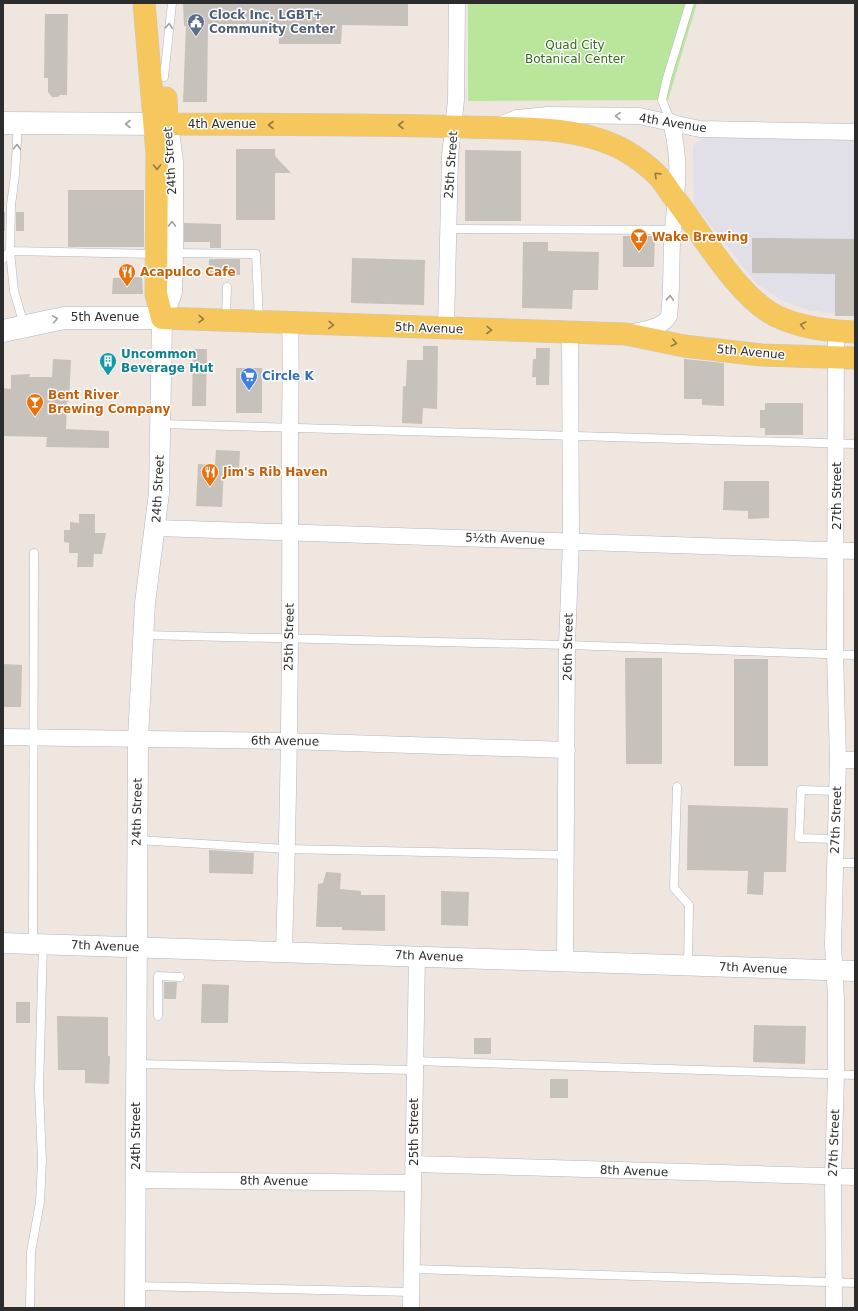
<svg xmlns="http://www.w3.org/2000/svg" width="858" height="1311" font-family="'DejaVu Sans',sans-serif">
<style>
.industrial{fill:#e1dfe7}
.green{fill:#b9e69a}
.building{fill:#c6c1ba}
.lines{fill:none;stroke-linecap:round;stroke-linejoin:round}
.service-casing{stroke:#b2b6c0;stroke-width:9}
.minor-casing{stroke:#b2b6c0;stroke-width:17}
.tertiary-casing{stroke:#b2b6c0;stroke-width:21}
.secondary-casing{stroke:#b2b6c0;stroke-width:23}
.primary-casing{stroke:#c8c8c8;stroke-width:23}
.service{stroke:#fff;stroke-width:8}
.minor{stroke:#fff;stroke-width:16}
.tertiary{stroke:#fff;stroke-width:20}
.secondary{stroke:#fff;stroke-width:22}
.primary{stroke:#f6c75c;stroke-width:22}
.oneway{stroke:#a0a0a0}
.oneway2{stroke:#917a44}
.labels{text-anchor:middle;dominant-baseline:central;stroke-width:3;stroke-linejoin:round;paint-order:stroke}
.service-label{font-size:12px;font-weight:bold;fill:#4e5e75;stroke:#fff;text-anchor:start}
.park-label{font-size:12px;fill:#306e18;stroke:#fff}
.street-label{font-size:12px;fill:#2c2c2c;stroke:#fff}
.food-label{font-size:12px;font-weight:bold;fill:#c56008;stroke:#fff;text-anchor:start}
.culture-label{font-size:12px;font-weight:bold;fill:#0d838f;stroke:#fff;text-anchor:start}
.shop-label{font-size:12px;font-weight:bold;fill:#366cbe;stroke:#fff;text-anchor:start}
</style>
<rect width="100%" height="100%" fill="#eee6df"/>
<!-- industrial -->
<path class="industrial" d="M 705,137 L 855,140 L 855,316 L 808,310 L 781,300 L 757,284 L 694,204 L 693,146 Z"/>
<!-- green -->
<path class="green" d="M 468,3 L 697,3 L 668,100 L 468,101 Z"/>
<!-- building -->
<path class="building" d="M 183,3 L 408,3 L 408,26 L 342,25 L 341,44 L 279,44 L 279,24 L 208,24 L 207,102 L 183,102 L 186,26 L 184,26 Z
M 45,14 L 68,14 L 67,95 L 60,95 L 58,97 L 52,97 L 48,92 L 48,78 L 44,78 Z
M 236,149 L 275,149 L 275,156 L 291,173 L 275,173 L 275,220 L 236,220 Z
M 465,150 L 521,151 L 521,221 L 465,221 Z
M 68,190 L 144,190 L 144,247 L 68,247 Z
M 3,212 L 5,212 L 5,231 L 3,231 Z
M 16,212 L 24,212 L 24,231 L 16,231 Z
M 184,223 L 221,224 L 221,248 L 210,248 L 210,242 L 184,242 Z
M 623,236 L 655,236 L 654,267 L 623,267 Z
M 752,238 L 855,239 L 855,316 L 835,316 L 835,274 L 752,273 Z
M 523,242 L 548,242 L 548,251 L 599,252 L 598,290 L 573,290 L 572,309 L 522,308 Z
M 352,258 L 425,260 L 424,305 L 351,303 Z
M 209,259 L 240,259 L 240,275 L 209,274 Z
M 142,277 L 143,294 L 112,294 L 113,278 Z
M 423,346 L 438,346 L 437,409 L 423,408 L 422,424 L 402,423 L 403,386 L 406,386 L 407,360 L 423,360 Z
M 536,348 L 550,348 L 549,385 L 536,385 L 536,377 L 532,377 L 533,359 L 536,359 Z
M 193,349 L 207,349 L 206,406 L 192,406 Z
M 53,359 L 71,360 L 69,402 L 67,402 L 66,429 L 109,431 L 109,448 L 46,447 L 47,437 L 3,436 L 3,388 L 11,389 L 11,375 L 30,374 L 29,377 L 52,377 Z
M 684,359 L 724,363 L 724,406 L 702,405 L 702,399 L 684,399 Z
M 236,368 L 262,368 L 262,413 L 236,413 Z
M 765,403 L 803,403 L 803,435 L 765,435 L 765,428 L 760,428 L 760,410 L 765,410 Z
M 216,450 L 240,451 L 239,468 L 224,467 L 222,507 L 196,506 L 198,464 L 215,465 Z
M 724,481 L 769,481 L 769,518 L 748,519 L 748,511 L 723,510 Z
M 79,514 L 95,514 L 95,533 L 106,533 L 102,554 L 94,554 L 93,567 L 77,567 L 78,553 L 69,553 L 69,543 L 64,542 L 64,530 L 70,530 L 70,522 L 79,523 Z
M 625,658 L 662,658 L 662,764 L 626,764 Z
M 734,659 L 768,659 L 768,766 L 734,766 Z
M 3,664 L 22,665 L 21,707 L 3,707 Z
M 688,805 L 788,808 L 786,872 L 764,872 L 763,895 L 747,894 L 748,871 L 687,870 Z
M 209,850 L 254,853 L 253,874 L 209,873 Z
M 326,872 L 341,873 L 340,889 L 361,891 L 361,895 L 385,895 L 385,931 L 342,930 L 342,927 L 316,927 L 318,884 L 323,883 Z
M 441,891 L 469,892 L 468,926 L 441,925 Z
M 164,982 L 177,982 L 176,999 L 164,999 Z
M 202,984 L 229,985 L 228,1023 L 201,1023 Z
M 16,1002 L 30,1002 L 30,1023 L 16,1023 Z
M 57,1016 L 108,1017 L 108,1056 L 110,1056 L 109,1084 L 85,1083 L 85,1070 L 58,1070 Z
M 754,1025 L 806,1026 L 805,1064 L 753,1062 Z
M 474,1038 L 491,1038 L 491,1054 L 474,1054 Z
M 550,1079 L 568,1079 L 568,1098 L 550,1098 Z"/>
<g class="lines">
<!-- service casing -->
<g class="service-casing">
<path id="service" d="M 164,77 L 172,3
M 671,122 L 662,100 L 667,78 L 690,3
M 448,229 L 674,230
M 172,253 L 256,254 L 259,320
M 3,259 L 10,251 L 11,205 L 15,175 L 18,123
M 226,320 L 227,287
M 24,325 L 14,291 L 10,251 L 156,254
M 161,424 L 855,444
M 143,635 L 567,645 L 855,655
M 677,787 L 674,888 L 689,905 L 688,965
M 836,839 L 799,838 L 801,790 L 837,791
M 138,840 L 286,849 L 566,855
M 835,863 L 855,863
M 33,944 L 34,553
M 158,1016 L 158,976 L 180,977
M 414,1061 L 855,1075
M 137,1064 L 414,1070
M 413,1269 L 855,1283
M 136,1286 L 412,1292
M 30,1308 L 31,1252 L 40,1202 L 42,1161 L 39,1089 L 43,944"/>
</g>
<!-- minor casing -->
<g class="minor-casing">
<path id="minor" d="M 505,123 L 517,118 L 548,115 L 639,116 L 700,129 L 855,132
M 446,328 L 450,156 L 456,100 L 457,3
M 629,333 C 641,330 664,328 669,316 C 672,291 671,267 672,242 C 675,197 683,168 671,122
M 156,528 L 855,551
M 3,737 L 288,741 L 567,750
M 838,760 L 855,760
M 284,951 C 289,795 291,638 290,481 C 289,428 292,376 290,323
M 565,962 L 567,645 L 571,541 L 570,332
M 413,1164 L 855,1177
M 136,1180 L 413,1183
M 411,1308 L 417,955
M 834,1308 L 833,1176 L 836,1075 L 836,998 L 833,944 L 838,760 L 835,654 L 836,331"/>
</g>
<!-- tertiary casing -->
<g class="tertiary-casing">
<path id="tertiary" d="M 3,943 L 855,971
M 135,1308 L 138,739 L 145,603 L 159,493 L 162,318"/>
</g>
<!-- secondary casing -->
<g class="secondary-casing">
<path id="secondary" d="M 3,123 L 167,124 L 172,162 L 172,253 L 171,292 L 162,318 L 64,318 L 3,331"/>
</g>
<!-- primary casing -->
<g class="primary-casing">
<path id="primary" d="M 144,3 L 157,154 L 156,294 L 162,318 L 626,334 L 684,346 L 761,355 L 855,358
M 166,98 L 167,124 C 267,124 368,124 468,127 C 518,129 570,125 616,146 C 631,153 649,166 660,178 C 666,185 670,193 676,200 C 701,233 739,298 776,316 C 801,328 828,331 855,332"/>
</g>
<!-- service -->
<use href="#service" class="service"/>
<!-- minor -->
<use href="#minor" class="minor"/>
<!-- tertiary -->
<use href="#tertiary" class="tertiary"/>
<!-- secondary -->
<use href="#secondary" class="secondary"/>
<!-- primary -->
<use href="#primary" class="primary"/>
</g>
<!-- one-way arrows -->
<defs><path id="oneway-chevron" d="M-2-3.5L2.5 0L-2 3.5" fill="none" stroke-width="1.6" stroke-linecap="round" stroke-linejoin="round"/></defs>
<g class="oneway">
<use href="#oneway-chevron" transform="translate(169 26) rotate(-84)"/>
<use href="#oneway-chevron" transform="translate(618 116) rotate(-179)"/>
<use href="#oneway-chevron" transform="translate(128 124) rotate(-180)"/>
<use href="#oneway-chevron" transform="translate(17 147) rotate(-87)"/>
<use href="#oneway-chevron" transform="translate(172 224) rotate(-89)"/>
<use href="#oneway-chevron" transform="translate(670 298) rotate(-87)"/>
<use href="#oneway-chevron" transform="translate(55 319) rotate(-10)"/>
</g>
<g class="oneway2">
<use href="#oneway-chevron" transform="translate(271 125) rotate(-180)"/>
<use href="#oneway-chevron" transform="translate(401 125) rotate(180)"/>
<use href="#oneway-chevron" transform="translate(157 167) rotate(90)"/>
<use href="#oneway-chevron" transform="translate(657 175) rotate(-136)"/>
<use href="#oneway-chevron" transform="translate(201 319) rotate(3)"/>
<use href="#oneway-chevron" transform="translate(331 325) rotate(2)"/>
<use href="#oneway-chevron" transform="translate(803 325) rotate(-166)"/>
<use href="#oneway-chevron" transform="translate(489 330) rotate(2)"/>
<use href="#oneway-chevron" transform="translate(674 343) rotate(14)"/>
</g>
<!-- icons -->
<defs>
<g id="civic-pin" transform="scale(0.9)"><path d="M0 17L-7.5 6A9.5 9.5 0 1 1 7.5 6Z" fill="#5c6f8a" stroke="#fff"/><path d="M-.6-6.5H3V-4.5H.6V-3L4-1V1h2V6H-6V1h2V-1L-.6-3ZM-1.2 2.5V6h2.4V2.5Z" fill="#fff"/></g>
<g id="bar-pin" transform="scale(0.9)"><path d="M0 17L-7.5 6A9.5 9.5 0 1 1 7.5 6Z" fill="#e8710a" stroke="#fff"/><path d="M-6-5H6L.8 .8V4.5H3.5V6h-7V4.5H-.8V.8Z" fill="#fff"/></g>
<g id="restaurant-pin" transform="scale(0.9)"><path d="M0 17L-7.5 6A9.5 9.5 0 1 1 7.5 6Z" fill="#e8710a" stroke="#fff"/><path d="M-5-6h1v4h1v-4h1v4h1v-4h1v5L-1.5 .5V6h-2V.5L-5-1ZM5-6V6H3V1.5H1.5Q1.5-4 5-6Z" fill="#fff"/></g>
<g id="building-pin" transform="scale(0.9)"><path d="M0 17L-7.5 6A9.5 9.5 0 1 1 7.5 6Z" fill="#0f9aa8" stroke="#fff"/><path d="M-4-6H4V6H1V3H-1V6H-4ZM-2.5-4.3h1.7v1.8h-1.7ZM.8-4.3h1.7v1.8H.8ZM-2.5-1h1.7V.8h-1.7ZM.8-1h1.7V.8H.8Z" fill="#fff"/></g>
<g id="supermarket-pin" transform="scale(0.9)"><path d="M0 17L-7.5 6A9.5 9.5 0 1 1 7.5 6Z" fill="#3f7fe0" stroke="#fff"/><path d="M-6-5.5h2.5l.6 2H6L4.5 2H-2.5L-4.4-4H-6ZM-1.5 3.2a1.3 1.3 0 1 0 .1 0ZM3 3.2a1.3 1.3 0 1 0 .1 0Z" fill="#fff"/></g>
</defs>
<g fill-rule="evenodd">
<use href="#civic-pin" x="196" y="22"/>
<use href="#bar-pin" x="639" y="237"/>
<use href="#restaurant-pin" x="127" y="272"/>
<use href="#building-pin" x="108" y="361"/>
<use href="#supermarket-pin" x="249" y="376"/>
<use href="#bar-pin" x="35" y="402"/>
<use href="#restaurant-pin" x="210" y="472"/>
</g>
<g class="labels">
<!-- service labels -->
<g class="service-label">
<text x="209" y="15">Clock Inc. LGBT+<tspan x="209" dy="14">Community Center</tspan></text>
</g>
<!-- park labels -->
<g class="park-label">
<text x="575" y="45">Quad City<tspan x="575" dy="14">Botanical Center</tspan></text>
</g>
<!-- street labels -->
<g class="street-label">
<text transform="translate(673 123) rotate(9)">4th Avenue</text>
<text x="222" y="124">4th Avenue</text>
<text transform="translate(170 161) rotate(-94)">24th Street</text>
<text transform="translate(451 165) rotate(-86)">25th Street</text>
<text x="105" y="317">5th Avenue</text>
<text transform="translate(429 328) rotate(2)">5th Avenue</text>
<text transform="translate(751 352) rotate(5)">5th Avenue</text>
<text transform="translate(158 489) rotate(-87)">24th Street</text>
<text transform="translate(837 496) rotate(-90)">27th Street</text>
<text transform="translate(505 539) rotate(2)">5½th Avenue</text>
<text transform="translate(289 637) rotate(-89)">25th Street</text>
<text transform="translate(568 647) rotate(-89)">26th Street</text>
<text transform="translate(285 741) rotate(1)">6th Avenue</text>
<text transform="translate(137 812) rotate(-89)">24th Street</text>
<text transform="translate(836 820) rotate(-88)">27th Street</text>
<text transform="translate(105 946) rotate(2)">7th Avenue</text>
<text transform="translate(429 956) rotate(2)">7th Avenue</text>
<text transform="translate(753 968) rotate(2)">7th Avenue</text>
<text transform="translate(414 1132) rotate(-90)">25th Street</text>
<text transform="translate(136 1136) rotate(-90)">24th Street</text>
<text transform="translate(834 1143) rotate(-88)">27th Street</text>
<text transform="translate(634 1171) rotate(2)">8th Avenue</text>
<text transform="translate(274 1181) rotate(1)">8th Avenue</text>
</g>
<!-- food labels -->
<g class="food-label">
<text x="652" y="237">Wake Brewing</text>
<text x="140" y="272">Acapulco Cafe</text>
<text x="48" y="395">Bent River<tspan x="48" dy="14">Brewing Company</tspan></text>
<text x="223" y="472">Jim's Rib Haven</text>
</g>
<!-- culture labels -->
<g class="culture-label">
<text x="121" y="354">Uncommon<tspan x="121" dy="14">Beverage Hut</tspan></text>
</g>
<!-- shop labels -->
<g class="shop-label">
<text x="262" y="376">Circle K</text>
</g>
</g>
<!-- border -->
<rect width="858" height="1311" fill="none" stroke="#2c2c2c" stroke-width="8"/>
</svg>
